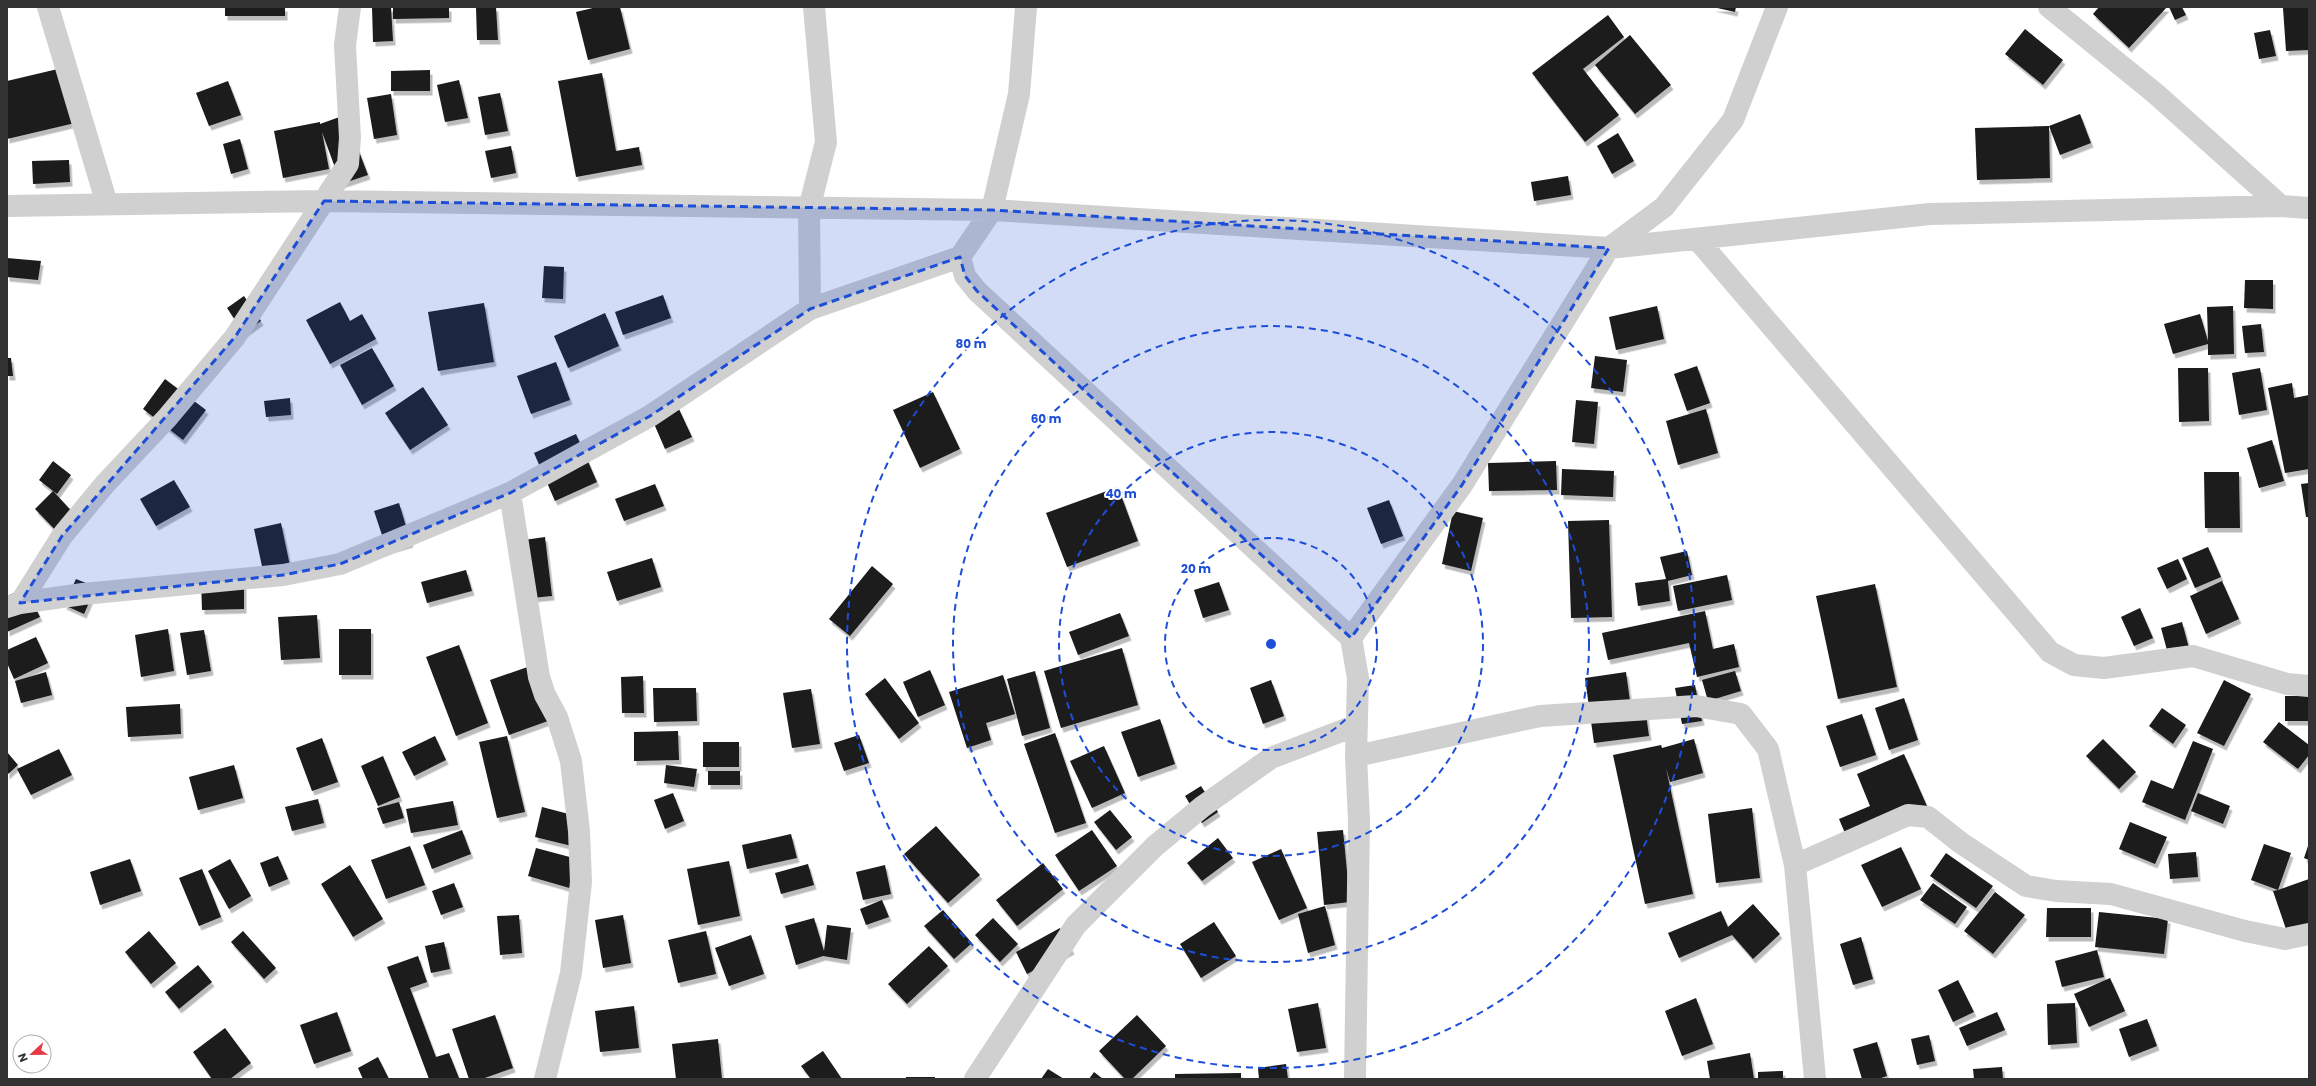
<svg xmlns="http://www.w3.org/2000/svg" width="2316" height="1086" font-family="Poppins,sans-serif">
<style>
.building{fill:#1a1a1a;filter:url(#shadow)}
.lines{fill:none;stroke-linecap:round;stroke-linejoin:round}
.minor{stroke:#d0d0d0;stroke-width:22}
.marked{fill:#1d4ed8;fill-opacity:0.2;stroke:#1d4ed8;stroke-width:3;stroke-dasharray:8 5;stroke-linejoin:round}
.ring{fill:none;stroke:#1d4ed8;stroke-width:2;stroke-dasharray:7 5}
.centre{fill:#1d4ed8;stroke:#fff;stroke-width:2}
.ring-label{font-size:12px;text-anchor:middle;font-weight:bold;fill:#1d4ed8;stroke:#fff;stroke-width:4;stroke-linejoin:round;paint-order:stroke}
</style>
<defs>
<filter id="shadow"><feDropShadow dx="2.5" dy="4.5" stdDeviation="0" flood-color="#0004"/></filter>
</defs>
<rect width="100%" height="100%" fill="#fff"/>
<!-- building -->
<path class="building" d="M 225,7 L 285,7 L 285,16 L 225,16 Z
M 372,7 L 391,7 L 393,41 L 373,42 Z
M 393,7 L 449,7 L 449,18 L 393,19 Z
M 476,7 L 496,7 L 498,40 L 477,40 Z
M 597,7 L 620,7 L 630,49 L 588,60 L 576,12 Z
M 1713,7 L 1736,7 L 1735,12 Z
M 2099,7 L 2167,7 L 2129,48 L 2093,14 Z
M 2169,7 L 2182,7 L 2186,15 L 2175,20 Z
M 2309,7 L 2309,50 L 2286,51 L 2283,8 Z
M 1608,15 L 1624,37 L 1583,69 L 1619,115 L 1585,142 L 1532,73 Z
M 2025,29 L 2063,60 L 2043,85 L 2005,54 Z
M 2270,30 L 2276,56 L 2259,59 L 2254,33 Z
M 1630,35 L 1671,85 L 1635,114 L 1595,65 Z
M 62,68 L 75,123 L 7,139 L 7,81 Z
M 430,70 L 430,91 L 391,91 L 391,71 Z
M 602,73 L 616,151 L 639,147 L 642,165 L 576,177 L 558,81 Z
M 459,80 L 468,118 L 445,122 L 437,85 Z
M 228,81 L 241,115 L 209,126 L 196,93 Z
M 500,93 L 508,131 L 485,135 L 478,97 Z
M 391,94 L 397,135 L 374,139 L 367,98 Z
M 2080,114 L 2091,143 L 2060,155 L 2049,126 Z
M 345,115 L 368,175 L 341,184 L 322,132 L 329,169 L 283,178 L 274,131 L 320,122 L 320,124 Z
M 2049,126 L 2050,178 L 1977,180 L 1975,128 Z
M 1618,133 L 1634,161 L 1612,174 L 1597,146 Z
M 240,139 L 248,169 L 231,174 L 223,144 Z
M 511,146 L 516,173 L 491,178 L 485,151 Z
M 69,160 L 70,182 L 33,184 L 32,161 Z
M 1568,176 L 1571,195 L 1534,201 L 1531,182 Z
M 7,258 L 41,261 L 38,280 L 7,277 Z
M 544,266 L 564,267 L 563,299 L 542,298 Z
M 2245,280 L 2273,280 L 2273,309 L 2244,308 Z
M 663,295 L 671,318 L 623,335 L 615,312 Z
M 244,296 L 261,321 L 244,333 L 227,308 Z
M 340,302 L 350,321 L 362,314 L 376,339 L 330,364 L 306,320 Z
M 484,303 L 494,362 L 438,371 L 428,312 Z
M 1657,306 L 1664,339 L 1616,350 L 1609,317 Z
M 2233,306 L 2234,354 L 2208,355 L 2208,344 L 2173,354 L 2164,324 L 2200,314 L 2208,341 L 2207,307 Z
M 605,313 L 619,346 L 568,368 L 554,336 Z
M 2261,324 L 2264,352 L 2245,353 L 2242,326 Z
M 372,348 L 394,386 L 362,405 L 340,365 Z
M 1595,356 L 1627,360 L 1623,392 L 1591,388 Z
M 7,358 L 11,358 L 13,376 L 7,376 Z
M 556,362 L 570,400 L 531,414 L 517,376 Z
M 1697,366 L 1710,403 L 1687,411 L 1674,374 Z
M 2178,368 L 2208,368 L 2209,421 L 2179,422 Z
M 2260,368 L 2267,410 L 2239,415 L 2232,373 Z
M 165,379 L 206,410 L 183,440 L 143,409 Z
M 2292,383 L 2294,398 L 2309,395 L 2309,469 L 2285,473 L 2268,388 Z
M 423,387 L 448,425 L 410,450 L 385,413 Z
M 933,392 L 960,449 L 920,468 L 893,410 Z
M 290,398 L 291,415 L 266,417 L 264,401 Z
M 1576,400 L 1598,402 L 1594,444 L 1572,442 Z
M 678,407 L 692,437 L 665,449 L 652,419 Z
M 1706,409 L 1718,453 L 1678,465 L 1666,421 Z
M 576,434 L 597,482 L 555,501 L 534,453 Z
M 2272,440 L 2284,481 L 2259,488 L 2247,448 Z
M 53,461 L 71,475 L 57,494 L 39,480 Z
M 1556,461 L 1557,490 L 1489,491 L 1488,463 Z
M 1562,469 L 1614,471 L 1613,497 L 1561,495 Z
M 2204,472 L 2239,472 L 2240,528 L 2205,528 Z
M 174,480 L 190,507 L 156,526 L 140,499 Z
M 2309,483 L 2309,517 L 2306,517 L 2301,484 Z
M 655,484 L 664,506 L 624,521 L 615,499 Z
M 1118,487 L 1138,541 L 1067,567 L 1046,513 Z
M 53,491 L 81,521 L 63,538 L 35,509 Z
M 1389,500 L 1403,536 L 1381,544 L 1367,508 Z
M 399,503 L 411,543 L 387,550 L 374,511 Z
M 1453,511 L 1483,518 L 1471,571 L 1442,564 Z
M 1609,520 L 1612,617 L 1571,618 L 1568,521 Z
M 281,523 L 290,566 L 263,571 L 254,529 Z
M 545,537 L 552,596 L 531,598 L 524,540 Z
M 2208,547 L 2221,577 L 2195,588 L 2182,558 Z
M 1687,551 L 1692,575 L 1668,581 L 1670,601 L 1638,606 L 1635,583 L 1666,579 L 1660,557 Z
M 652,558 L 661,587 L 617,601 L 607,572 Z
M 2178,559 L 2187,579 L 2167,589 L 2157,568 Z
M 872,566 L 893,584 L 850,636 L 829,619 Z
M 466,570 L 472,591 L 427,603 L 421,582 Z
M 1727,575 L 1732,600 L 1678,611 L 1673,586 Z
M 76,579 L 96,587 L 84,614 L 64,605 Z
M 244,579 L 244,609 L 202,610 L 201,580 Z
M 2222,581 L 2239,619 L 2206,634 L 2190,596 Z
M 1219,582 L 1229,610 L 1203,618 L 1194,590 Z
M 1875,584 L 1897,687 L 1838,699 L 1816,596 Z
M 26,588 L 40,617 L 7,632 L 7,596 Z
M 2140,608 L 2153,638 L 2134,646 L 2121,617 Z
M 1705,611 L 1713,649 L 1734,644 L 1739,667 L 1697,677 L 1689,643 L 1608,660 L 1602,633 Z
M 1120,613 L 1129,636 L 1078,655 L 1069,632 Z
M 317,615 L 320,658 L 281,660 L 278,617 Z
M 2182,622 L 2189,648 L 2168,654 L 2161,628 Z
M 168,629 L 174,671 L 141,677 L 135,635 Z
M 339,629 L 371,629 L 371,675 L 339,675 Z
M 204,630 L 211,671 L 187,675 L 180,633 Z
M 36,637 L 48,663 L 14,679 L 7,663 L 7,650 Z
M 459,645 L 488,723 L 456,736 L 426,657 Z
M 1122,648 L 1138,705 L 1061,728 L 1044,671 Z
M 539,663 L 559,717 L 509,735 L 490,680 Z
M 930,670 L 945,705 L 918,717 L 903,682 Z
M 1035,671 L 1050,728 L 1022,736 L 1007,679 Z
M 1735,671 L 1741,691 L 1708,701 L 1702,680 Z
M 46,672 L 52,695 L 21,703 L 15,681 Z
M 1626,672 L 1630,701 L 1644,700 L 1649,736 L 1594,743 L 1585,678 Z
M 1003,675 L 1015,714 L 986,723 L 991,740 L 967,748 L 949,692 Z
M 643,676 L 644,713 L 622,713 L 621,677 Z
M 885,678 L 919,723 L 899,739 L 865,694 Z
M 1271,680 L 1284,716 L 1263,724 L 1250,688 Z
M 2224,680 L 2251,694 L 2224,746 L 2197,733 Z
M 1695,685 L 1702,721 L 1682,724 L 1675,688 Z
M 653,688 L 696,688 L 697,721 L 654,722 Z
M 811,689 L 820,744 L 792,748 L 783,693 Z
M 2285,696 L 2309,696 L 2309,721 L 2285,721 Z
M 1904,698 L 1918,740 L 1889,750 L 1875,708 Z
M 180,704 L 181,734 L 128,737 L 126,707 Z
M 2162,708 L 2186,725 L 2173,744 L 2149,726 Z
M 1862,714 L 1876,755 L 1840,767 L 1826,726 Z
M 1160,719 L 1175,764 L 1138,777 L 1121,732 Z
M 2279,722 L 2309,745 L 2309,755 L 2298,769 L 2263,742 Z
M 678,731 L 679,760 L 634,761 L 634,732 Z
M 1055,733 L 1086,823 L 1055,833 L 1024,744 Z
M 859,735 L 869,763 L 844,771 L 834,743 Z
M 435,736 L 446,760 L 414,776 L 402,752 Z
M 507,736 L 525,812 L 497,818 L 479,742 Z
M 322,738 L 338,782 L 312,791 L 296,748 Z
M 1694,739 L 1703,773 L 1670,782 L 1666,768 L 1693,894 L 1645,904 L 1613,755 L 1661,745 L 1662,748 Z
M 2103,739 L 2136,772 L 2119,789 L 2086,756 Z
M 2193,741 L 2213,749 L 2185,820 L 2142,802 L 2151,780 L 2173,789 Z
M 703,742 L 739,742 L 739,767 L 703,767 Z
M 1104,746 L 1125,793 L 1092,808 L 1070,761 Z
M 59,749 L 72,775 L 31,795 L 17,769 Z
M 7,752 L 18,765 L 7,775 Z
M 1904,754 L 1927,806 L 1848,840 L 1839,819 L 1870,806 L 1857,774 Z
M 383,756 L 400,797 L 378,806 L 361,766 Z
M 234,765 L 243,798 L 198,810 L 189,777 Z
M 666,765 L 697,769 L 694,787 L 664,783 Z
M 708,771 L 740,771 L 740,785 L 708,785 Z
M 1201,786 L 1218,812 L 1202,823 L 1185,796 Z
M 673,793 L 684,821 L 665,829 L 654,800 Z
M 2198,793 L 2230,806 L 2223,824 L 2191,811 Z
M 318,799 L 324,823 L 292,831 L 285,807 Z
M 453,801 L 458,825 L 411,833 L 406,809 Z
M 399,802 L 404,818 L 383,824 L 377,808 Z
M 542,807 L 584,818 L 576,847 L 535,837 Z
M 1752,808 L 1760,878 L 1716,883 L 1708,814 Z
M 1110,810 L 1132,837 L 1116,850 L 1094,822 Z
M 2130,822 L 2167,837 L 2155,864 L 2119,849 Z
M 936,826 L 980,875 L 948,903 L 904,854 Z
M 462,830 L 471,854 L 432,869 L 423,845 Z
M 1092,830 L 1117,866 L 1079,891 L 1055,855 Z
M 1343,830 L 1350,902 L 1324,905 L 1317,832 Z
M 791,834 L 797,858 L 747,869 L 742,845 Z
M 1218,838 L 1233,858 L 1202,881 L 1187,863 Z
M 2309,843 L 2309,860 L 2304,858 Z
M 2264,844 L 2291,853 L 2278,890 L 2309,879 L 2309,928 L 2288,935 L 2273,891 L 2278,890 L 2251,880 Z
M 410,846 L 425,885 L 386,899 L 371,860 Z
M 1901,847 L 1921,889 L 1882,907 L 1861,865 Z
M 536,848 L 581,860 L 573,889 L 528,876 Z
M 1281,849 L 1307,908 L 1279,920 L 1252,862 Z
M 2196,852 L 2198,877 L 2170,879 L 2168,854 Z
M 1946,853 L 1993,886 L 1976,908 L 1930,876 Z
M 278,856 L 288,879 L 269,887 L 260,863 Z
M 130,859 L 141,891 L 100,905 L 90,872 Z
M 230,859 L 251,896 L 229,909 L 208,871 Z
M 729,861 L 740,916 L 698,925 L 687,869 Z
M 1043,863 L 1063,889 L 1017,926 L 996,900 Z
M 808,864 L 814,885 L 781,894 L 775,873 Z
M 350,865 L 383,919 L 353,937 L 321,884 Z
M 885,865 L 891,894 L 863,900 L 856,872 Z
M 202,869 L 221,917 L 199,926 L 179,878 Z
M 454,883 L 463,907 L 441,915 L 432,891 Z
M 1933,883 L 1967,907 L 1955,924 L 1920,900 Z
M 1995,892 L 2025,915 L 1993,954 L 1964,931 Z
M 882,900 L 889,917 L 866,925 L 860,909 Z
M 1753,904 L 1780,934 L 1753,959 L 1732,935 L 1679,958 L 1668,933 L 1721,911 L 1728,927 Z
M 1325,906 L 1335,945 L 1308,953 L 1298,914 Z
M 2047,908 L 2091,908 L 2091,937 L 2046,937 Z
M 943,910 L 972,943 L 954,959 L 924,926 Z
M 2099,912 L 2168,919 L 2164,954 L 2095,947 Z
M 519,915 L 522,953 L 500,955 L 497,916 Z
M 623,915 L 631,963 L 603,968 L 595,920 Z
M 814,918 L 824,951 L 827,925 L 851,928 L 847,960 L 823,956 L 796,965 L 785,926 Z
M 993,918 L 1018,944 L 1000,962 L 975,935 Z
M 1214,922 L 1236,956 L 1201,978 L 1180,944 Z
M 1060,928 L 1072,950 L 1027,974 L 1016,952 Z
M 149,931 L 176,963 L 151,984 L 125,952 Z
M 243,931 L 276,968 L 264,979 L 231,942 Z
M 706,931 L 716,974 L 678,983 L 668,940 Z
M 751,935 L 764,974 L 729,986 L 715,948 Z
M 1861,937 L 1873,979 L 1853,985 L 1840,944 Z
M 444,942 L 450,969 L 431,973 L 425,946 Z
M 929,946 L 948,966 L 907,1004 L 888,984 Z
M 2097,950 L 2104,977 L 2062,987 L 2055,961 Z
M 418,956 L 427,982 L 410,988 L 436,1057 L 449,1053 L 459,1078 L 456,1079 L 429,1079 L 387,967 Z
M 198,965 L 212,982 L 179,1009 L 165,992 Z
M 2110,978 L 2125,1011 L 2089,1027 L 2074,994 Z
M 1958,980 L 1974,1012 L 1953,1022 L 1938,990 Z
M 1696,998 L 1713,1044 L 1682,1056 L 1665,1011 Z
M 1318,1003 L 1326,1048 L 1297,1052 L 1288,1009 Z
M 2075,1003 L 2077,1043 L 2048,1045 L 2047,1004 Z
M 634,1006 L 639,1048 L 600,1052 L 595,1011 Z
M 337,1012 L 351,1051 L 314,1064 L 300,1025 Z
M 1997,1012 L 2005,1030 L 1967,1046 L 1959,1028 Z
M 495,1015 L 513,1068 L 482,1079 L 469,1079 L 452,1029 Z
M 1137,1015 L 1166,1046 L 1132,1079 L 1125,1079 L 1099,1051 Z
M 2147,1019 L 2157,1046 L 2129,1057 L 2119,1029 Z
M 225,1028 L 251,1063 L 230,1079 L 212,1079 L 193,1052 Z
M 1929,1035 L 1935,1061 L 1917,1065 L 1911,1039 Z
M 718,1039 L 722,1079 L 676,1079 L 672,1044 Z
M 1877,1042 L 1887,1076 L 1878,1079 L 1862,1079 L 1853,1049 Z
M 823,1051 L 842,1079 L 811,1079 L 801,1066 Z
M 1750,1053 L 1754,1079 L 1710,1079 L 1707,1061 Z
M 378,1057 L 389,1079 L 363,1079 L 358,1068 Z
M 1286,1064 L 1288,1079 L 1259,1079 L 1258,1068 Z
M 2002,1067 L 2003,1079 L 1974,1079 L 1973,1069 Z
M 1048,1069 L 1064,1079 L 1041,1079 Z
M 1783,1071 L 1783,1079 L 1758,1079 L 1758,1072 Z
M 1094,1072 L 1103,1079 L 1089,1079 Z
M 1241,1073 L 1241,1079 L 1175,1079 L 1175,1074 Z
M 906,1077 L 935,1077 L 935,1079 L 906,1079 Z"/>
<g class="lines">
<!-- minor -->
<path class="minor" d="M 48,7 L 107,204
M 1026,7 L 1019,94 L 992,210 L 960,257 L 965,276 L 977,291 L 1351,638 L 1358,678 L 1356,756 L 1359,821 L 1355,1079
M 2049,7 L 2156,94 L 2281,206
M 7,206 L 324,201 L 992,210 L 1609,248 L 1930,214 L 2281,206 L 2309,208
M 1697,239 L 2050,652 L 2074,665 L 2104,668 L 2193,656 L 2287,684 L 2309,686
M 810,309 L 809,209 L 826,142 L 814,7
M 510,493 L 539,677 L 545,695 L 557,717 L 571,761 L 579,831 L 581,882 L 571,973 L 545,1079
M 20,603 L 62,536 L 105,484 L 167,418 L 235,337 L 348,164 L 350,138 L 345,45 L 350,7
M 7,607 L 20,603 L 83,594 L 283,575 L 340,564 L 510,493 L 650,416 L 810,309 L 960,257
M 1351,638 L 1462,485 L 1609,248 L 1664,207 L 1733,120 L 1777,7
M 1356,756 L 1540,716 L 1696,706 L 1741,714 L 1768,749 L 1795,865 L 1815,1079
M 1795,865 L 1908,815 L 1928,817 L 1961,843 L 2026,886 L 2056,891 L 2111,894 L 2245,931 L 2285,939 L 2309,934
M 975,1079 L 1076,925 L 1155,846 L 1202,807 L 1271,758 L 1357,725"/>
</g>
<!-- marked area -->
<path class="marked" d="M 324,201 L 992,210 L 1609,248 L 1462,485 L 1351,638 L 977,291 L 965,276 L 960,257 L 810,309 L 650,416 L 510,493 L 340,564 L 283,575 L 20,603 L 62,536 L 235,337 Z"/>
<!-- distance rings -->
<g class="ring">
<circle cx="1271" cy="644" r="106"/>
<circle cx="1271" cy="644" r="212"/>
<circle cx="1271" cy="644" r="318"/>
<circle cx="1271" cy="644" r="424"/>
</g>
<circle cx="1271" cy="644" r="6" class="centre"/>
<g class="ring-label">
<text x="971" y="348">80 m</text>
<text x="1046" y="423">60 m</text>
<text x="1121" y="498">40 m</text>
<text x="1196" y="573">20 m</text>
</g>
<!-- border -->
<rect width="2316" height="1086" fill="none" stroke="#333333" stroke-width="16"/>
<!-- north arrow -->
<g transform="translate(32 1054) rotate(248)"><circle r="19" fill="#ffffff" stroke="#adadad"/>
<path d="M0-3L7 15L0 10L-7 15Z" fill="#e63946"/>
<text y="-6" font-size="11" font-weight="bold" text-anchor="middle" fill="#333333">N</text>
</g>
</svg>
